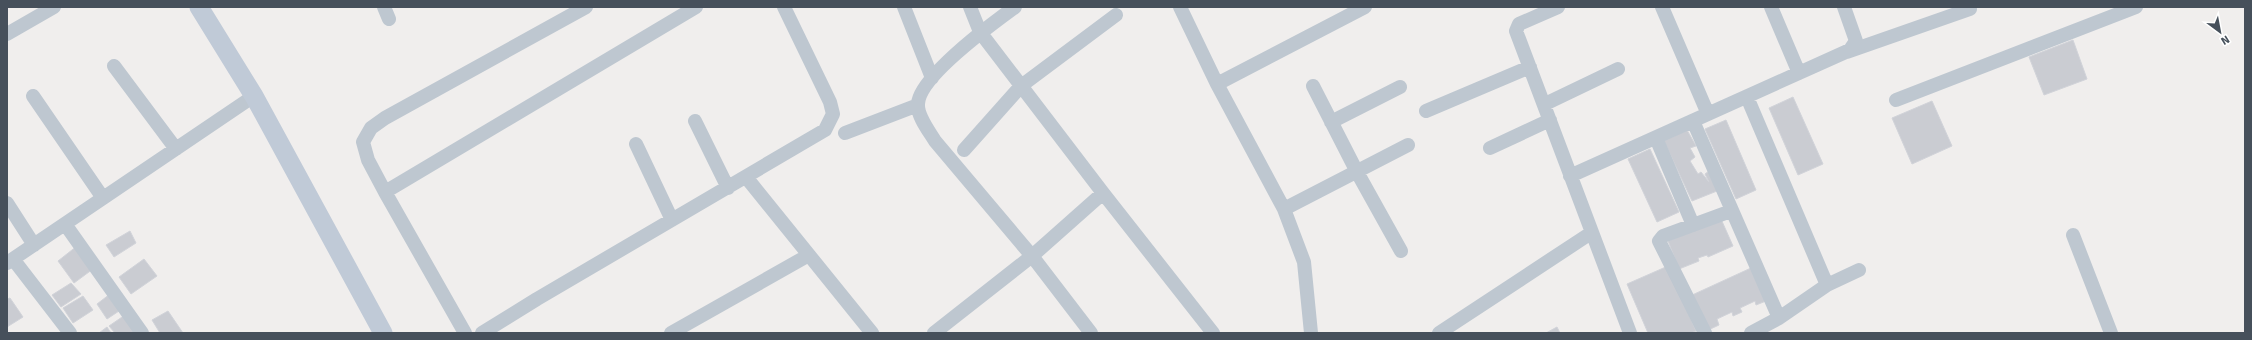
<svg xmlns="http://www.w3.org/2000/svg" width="2252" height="340" font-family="Signika,sans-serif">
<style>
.building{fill:#caccd2;stroke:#d1d3d9}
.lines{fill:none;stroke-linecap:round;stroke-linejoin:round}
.minor{stroke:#bec7d0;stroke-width:14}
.secondary{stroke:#c0cad7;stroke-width:19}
</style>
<rect width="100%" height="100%" fill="#f0eeed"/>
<!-- building -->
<path class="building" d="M 2073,40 L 2087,79 L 2044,95 L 2029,57 Z
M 1793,97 L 1823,164 L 1798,175 L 1769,108 Z
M 1932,101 L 1952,146 L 1912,164 L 1892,118 Z
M 1726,120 L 1756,190 L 1736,199 L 1705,129 Z
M 1687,130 L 1696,146 L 1690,148 L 1695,157 L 1690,161 L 1698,174 L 1701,172 L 1709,182 L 1705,174 L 1709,171 L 1717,191 L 1692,201 L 1664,141 Z
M 1650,149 L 1679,212 L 1657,222 L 1628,159 Z
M 1721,219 L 1733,246 L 1708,257 L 1707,255 L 1698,258 L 1699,261 L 1679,269 L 1668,241 Z
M 130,231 L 136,243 L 114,257 L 106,245 Z
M 77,246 L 93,269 L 74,283 L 58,261 Z
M 144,259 L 157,276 L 131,294 L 119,277 Z
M 1668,266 L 1696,331 L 1691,333 L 1648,333 L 1627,284 Z
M 1751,268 L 1766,301 L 1756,305 L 1755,301 L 1740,308 L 1742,312 L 1733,316 L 1732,312 L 1717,319 L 1719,325 L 1706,331 L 1690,296 Z
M 71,283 L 81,294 L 61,307 L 52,295 Z
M 110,294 L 122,309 L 107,319 L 97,304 Z
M 83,296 L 93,310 L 73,323 L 63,308 Z
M 10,298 L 23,317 L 7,327 L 7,299 Z
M 168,311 L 183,333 L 160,333 L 152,320 Z
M 125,315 L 138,333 L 115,333 L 109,326 Z
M 107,327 L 111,333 L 99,333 Z
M 1557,327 L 1560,333 L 1546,333 Z"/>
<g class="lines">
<!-- minor -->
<path class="minor" d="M 384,7 L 389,19
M 904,7 L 932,78
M 970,7 L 980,32 L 1103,193 L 1213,333
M 1015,7 C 993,23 919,77 918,104 C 917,116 929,131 935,141 L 1032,256 L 1091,333
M 1180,7 L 1217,84 L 1284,209 L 1304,262 L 1311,333
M 1558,7 L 1519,24 L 1516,31 L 1630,333
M 1662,7 L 1708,114
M 1771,7 L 1799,73
M 7,34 L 54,7
M 1847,52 L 1970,9
M 114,66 L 176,149
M 1217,84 L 1365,7
M 1313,86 L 1357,172 L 1401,251
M 33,96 L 103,198
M 1747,97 L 1827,285
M 1896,100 L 2136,7
M 1545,104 L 1618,69
M 1426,111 L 1530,67
M 695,121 L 728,188
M 1693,121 L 1779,318
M 1331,122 L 1400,87
M 845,133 L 918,105
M 1656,138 L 1693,225
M 636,144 L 672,220
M 1490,148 L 1550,120
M 964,150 L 1021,86 L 1116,15
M 1570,176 L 1850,50 L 1856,41 L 1844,7
M 746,177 L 872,333
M 385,192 L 696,7
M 7,203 L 34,245
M 1284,209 L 1408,145
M 65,224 L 142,333
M 2073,235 L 2111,333
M 13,259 L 70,333
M 7,263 L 254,96
M 465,333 L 385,192 L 368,160 L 363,142 L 371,128 L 385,118 L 586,7
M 482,333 L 537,299 L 825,130 L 833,114 L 830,102 L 784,7
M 671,333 L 809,255
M 934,333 L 1032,256 L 1103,193
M 1439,333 L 1591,233
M 1705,333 L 1659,241 L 1663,236 L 1731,211
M 1751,333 L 1779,318 L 1827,285 L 1859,270"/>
<!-- secondary -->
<path class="secondary" d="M 199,7 L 254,96 L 383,333"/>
</g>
<!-- border -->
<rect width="2252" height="340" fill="none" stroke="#46505b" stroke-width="16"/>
<!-- north arrow -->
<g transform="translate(2220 32) rotate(148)" stroke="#ffffff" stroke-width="3" paint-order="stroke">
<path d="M0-3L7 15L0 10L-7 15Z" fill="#46505b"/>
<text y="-6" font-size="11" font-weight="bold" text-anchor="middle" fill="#46505b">N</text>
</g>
</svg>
